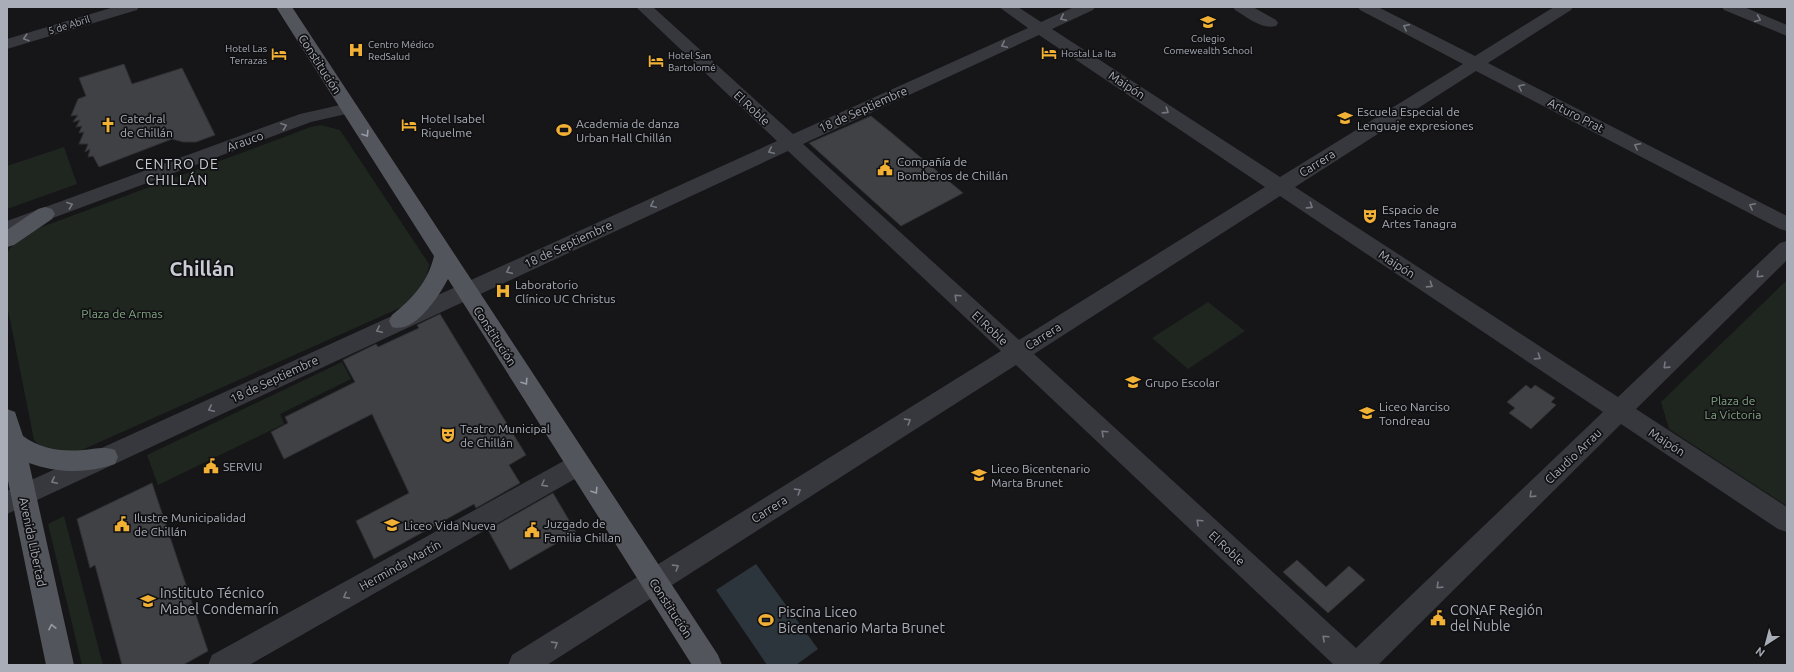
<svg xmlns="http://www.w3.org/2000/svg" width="1794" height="672" font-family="Ubuntu,sans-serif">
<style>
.green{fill:#1e261f}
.water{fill:#2c353c}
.building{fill:#404145;stroke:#303034}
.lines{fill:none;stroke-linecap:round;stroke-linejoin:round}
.minor{fill:#37383d;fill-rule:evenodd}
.major{fill:#53555c;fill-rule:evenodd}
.oneway{stroke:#757881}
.oneway2{stroke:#979ba6}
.labels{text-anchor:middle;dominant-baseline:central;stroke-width:3.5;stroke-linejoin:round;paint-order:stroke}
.far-street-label{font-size:10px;fill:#a8adb8;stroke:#111113}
.far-poi-label{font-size:10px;fill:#a8adb8;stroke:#111113;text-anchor:start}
.street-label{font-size:12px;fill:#a8adb8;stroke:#111113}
.poi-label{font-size:12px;fill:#a8adb8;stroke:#111113;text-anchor:start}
.park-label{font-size:12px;fill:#7fa381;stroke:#111113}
.quarter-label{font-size:14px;letter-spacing:1px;fill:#c9ccd4;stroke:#111113}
.near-poi-label{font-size:14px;fill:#a8adb8;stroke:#111113;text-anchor:start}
.town-label{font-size:20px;font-weight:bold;fill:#c9ccd4;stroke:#111113}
</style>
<rect width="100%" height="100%" fill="#161618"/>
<!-- green -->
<path class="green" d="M 321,125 L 340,130 L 429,264 C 426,286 419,293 402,307 L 84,449 L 69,454 L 48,455 L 34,440 L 7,305 L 7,253 C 15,240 26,234 39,228 L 311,127 Z
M 64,147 L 77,184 L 7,209 L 7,166 Z
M 1787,280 L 1787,506 L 1669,429 L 1661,402 Z
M 1208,302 L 1245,331 L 1188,369 L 1152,338 Z
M 342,362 L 351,379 L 280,414 L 284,424 L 158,485 L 147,455 Z
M 64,516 L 103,665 L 82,665 L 48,524 Z"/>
<!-- water -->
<path class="water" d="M 756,564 L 818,649 L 796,665 L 767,665 L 716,590 Z"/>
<!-- building -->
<path class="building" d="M 124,64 L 132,84 L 182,68 L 215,135 L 196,142 L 183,142 L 172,139 L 99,167 L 93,156 L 88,157 L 90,149 L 85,152 L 88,144 L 79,144 L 84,132 L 79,133 L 82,126 L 76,127 L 80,120 L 73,122 L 78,115 L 71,116 L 78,99 L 86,96 L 79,78 Z
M 871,116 L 887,129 L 963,193 L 901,226 L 809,143 Z
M 440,314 L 526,455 L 509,465 L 520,483 L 476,508 L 474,504 L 374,559 L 356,521 L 409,493 L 372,414 L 284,459 L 271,432 L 288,423 L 285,417 L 355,382 L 343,360 L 376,344 L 378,347 L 419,328 L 417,325 Z
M 1526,385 L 1531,389 L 1535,385 L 1555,398 L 1551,402 L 1556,405 L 1531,429 L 1509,413 L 1515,408 L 1507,402 Z
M 152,483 L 208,651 L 183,665 L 122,665 L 95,565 L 90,568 L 77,519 Z
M 553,493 L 576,532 L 510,570 L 488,530 Z
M 1297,560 L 1326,587 L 1349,566 L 1365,580 L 1328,613 L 1283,572 Z"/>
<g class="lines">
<!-- minor -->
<path class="minor" d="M 114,7 L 139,7 L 137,10 L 7,49 L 7,39 Z
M 636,7 L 653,7 L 793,134 L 1028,28 L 999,7 L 1018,7 L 1041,22 L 1074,7 L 1095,7 L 1093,10 L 1052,29 L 1280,177 L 1463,64 L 1360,10 L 1358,7 L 1378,7 L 1475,56 L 1554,7 L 1573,7 L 1571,10 L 1488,63 L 1787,216 L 1787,231 L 1780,229 L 1476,71 L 1295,187 L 1618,397 L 1780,243 L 1787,241 L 1787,260 L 1636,409 L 1787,507 L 1787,532 L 1778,529 L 1621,424 L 1378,665 L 1334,665 L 1016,365 L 547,665 L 508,665 L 512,655 L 1001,351 L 788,151 L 7,514 L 7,491 L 777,141 ZM 1039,35 L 1265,187 L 1019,340 L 803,144 ZM 1280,196 L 1603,412 L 1356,648 L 1034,354 Z
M 1233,7 L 1253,7 L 1276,20 L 1278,23 L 1276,26 C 1262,30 1247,17 1235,10 Z
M 1722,7 L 1744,7 L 1787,25 L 1787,36 L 1724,10 Z
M 349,103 L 355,104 L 358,108 L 355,112 L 311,122 L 7,235 L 7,221 L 300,114 Z
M 578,455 L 587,458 L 590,465 L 587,472 L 249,665 L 208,665 L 212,655 L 569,458 Z"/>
<!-- major -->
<path class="major" d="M 276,7 L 292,7 L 718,655 L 722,665 L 692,665 L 448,279 C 439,296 415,334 392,327 L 389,321 L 392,315 C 412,299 428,282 434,256 Z
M 45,207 L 52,209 L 55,214 L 52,219 L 14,245 L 7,247 L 7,230 L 38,209 Z
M 7,409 L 15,412 L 23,436 C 41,449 61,452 83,450 C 95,449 104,446 115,450 L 118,457 L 115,464 C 87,474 56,473 29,463 L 74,665 L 46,665 L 7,476 Z"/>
</g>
<!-- one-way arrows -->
<defs><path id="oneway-chevron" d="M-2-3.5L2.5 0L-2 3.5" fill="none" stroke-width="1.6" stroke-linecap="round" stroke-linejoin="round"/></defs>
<g class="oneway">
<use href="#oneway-chevron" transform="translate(1063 18) rotate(155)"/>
<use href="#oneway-chevron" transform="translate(1758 19) rotate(23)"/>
<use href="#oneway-chevron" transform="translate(1406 27) rotate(-153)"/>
<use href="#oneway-chevron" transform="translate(26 38) rotate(163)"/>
<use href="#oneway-chevron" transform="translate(1004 45) rotate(155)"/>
<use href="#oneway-chevron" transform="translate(1521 87) rotate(-153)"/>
<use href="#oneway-chevron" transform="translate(1166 111) rotate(33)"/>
<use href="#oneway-chevron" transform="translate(284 126) rotate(-20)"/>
<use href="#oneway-chevron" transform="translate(1637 146) rotate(-153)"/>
<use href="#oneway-chevron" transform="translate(771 151) rotate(155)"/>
<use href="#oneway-chevron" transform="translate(70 205) rotate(-20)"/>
<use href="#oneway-chevron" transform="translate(653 205) rotate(155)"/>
<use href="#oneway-chevron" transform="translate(1310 206) rotate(33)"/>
<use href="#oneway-chevron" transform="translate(1752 206) rotate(-153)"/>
<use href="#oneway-chevron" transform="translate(509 271) rotate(155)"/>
<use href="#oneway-chevron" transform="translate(1759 275) rotate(136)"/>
<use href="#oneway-chevron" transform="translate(1430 285) rotate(33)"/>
<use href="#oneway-chevron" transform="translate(957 297) rotate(-137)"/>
<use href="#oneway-chevron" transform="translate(379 330) rotate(155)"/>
<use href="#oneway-chevron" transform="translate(1538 357) rotate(33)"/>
<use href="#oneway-chevron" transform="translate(1666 366) rotate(136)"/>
<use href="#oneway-chevron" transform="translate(211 409) rotate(155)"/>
<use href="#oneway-chevron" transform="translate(908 421) rotate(-32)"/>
<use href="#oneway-chevron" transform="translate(1104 433) rotate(-137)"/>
<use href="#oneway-chevron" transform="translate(54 481) rotate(155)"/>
<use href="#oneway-chevron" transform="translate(544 484) rotate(151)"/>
<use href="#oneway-chevron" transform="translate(798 491) rotate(-32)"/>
<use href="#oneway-chevron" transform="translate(1532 495) rotate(136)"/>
<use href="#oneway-chevron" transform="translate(1199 522) rotate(-137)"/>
<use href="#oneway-chevron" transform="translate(676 567) rotate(-32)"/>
<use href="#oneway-chevron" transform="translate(1439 586) rotate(136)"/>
<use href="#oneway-chevron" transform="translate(346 596) rotate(151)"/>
<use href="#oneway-chevron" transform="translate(1325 638) rotate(-137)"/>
<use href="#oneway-chevron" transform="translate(555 644) rotate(-32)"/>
</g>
<g class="oneway2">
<use href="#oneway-chevron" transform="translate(366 134) rotate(57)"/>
<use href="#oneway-chevron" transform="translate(525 382) rotate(57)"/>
<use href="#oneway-chevron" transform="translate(595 491) rotate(57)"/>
<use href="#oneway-chevron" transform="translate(52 627) rotate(-102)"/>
</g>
<!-- icons -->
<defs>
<g id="school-bare" transform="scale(1.2)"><path d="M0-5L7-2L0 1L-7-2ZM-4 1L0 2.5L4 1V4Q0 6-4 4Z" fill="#f2b134" stroke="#111113" stroke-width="2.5" paint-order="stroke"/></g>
<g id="hospital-bare" transform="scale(1.2)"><path d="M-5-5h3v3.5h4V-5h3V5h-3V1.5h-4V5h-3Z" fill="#f2b134" stroke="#111113" stroke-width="2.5" paint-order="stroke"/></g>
<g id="hotel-bare" transform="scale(1.2)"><path d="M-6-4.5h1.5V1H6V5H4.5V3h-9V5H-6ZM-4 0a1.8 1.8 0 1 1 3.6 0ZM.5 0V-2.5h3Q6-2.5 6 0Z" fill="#f2b134" stroke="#111113" stroke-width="2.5" paint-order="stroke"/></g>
<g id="church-bare" transform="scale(1.2)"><path d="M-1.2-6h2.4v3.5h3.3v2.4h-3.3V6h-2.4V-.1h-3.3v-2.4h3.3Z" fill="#f2b134" stroke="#111113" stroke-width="2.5" paint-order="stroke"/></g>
<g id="stadium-bare" transform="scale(1.2)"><path d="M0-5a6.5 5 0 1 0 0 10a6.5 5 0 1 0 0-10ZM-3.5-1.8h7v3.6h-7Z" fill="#f2b134" stroke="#111113" stroke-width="2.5" paint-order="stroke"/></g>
<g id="civic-bare" transform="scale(1.2)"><path d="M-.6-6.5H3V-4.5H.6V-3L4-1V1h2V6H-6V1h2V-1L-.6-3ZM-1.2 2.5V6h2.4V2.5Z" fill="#f2b134" stroke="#111113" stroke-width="2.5" paint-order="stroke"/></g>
<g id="theatre-bare" transform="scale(1.2)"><path d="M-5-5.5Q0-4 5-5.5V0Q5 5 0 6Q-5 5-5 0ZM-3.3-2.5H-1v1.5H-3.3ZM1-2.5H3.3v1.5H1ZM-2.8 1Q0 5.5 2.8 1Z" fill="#f2b134" stroke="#111113" stroke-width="2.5" paint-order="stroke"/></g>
</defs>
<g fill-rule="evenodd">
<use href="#school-bare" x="1208" y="22"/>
<use href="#hospital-bare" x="356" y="50"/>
<use href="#hotel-bare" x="1049" y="53"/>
<use href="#hotel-bare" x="279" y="54"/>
<use href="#hotel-bare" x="656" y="61"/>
<use href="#school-bare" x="1345" y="118"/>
<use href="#church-bare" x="108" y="125"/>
<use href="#hotel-bare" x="409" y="125"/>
<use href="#stadium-bare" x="564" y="130"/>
<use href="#civic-bare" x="885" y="168"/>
<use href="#theatre-bare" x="1370" y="216"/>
<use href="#hospital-bare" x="503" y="291"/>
<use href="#school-bare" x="1133" y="382"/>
<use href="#school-bare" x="1367" y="413"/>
<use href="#theatre-bare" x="448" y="435"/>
<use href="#civic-bare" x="211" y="466"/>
<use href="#school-bare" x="979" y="475"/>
<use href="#civic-bare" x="122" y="524"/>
<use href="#school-bare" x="392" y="525"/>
<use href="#civic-bare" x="532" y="530"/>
<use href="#school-bare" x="148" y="601"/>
<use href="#civic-bare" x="1438" y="618"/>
<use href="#stadium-bare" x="766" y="620"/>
</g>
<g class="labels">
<!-- far-street labels -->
<g class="far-street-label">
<text transform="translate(69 25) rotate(-17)">5 de Abril</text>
</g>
<!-- far-poi labels -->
<g class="far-poi-label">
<text x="1208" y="38" text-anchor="middle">Colegio<tspan x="1208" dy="12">Comewealth School</tspan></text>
<text x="368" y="44">Centro Médico<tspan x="368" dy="12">RedSalud</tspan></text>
<text x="267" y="48" text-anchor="end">Hotel Las<tspan x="267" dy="12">Terrazas</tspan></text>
<text x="1061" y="53">Hostal La Ita</text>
<text x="668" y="55">Hotel San<tspan x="668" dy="12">Bartolomé</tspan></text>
</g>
<!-- street labels -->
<g class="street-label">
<text transform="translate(320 64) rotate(57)">Constitución</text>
<text transform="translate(1127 85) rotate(33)">Maipón</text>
<text transform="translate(752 108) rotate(43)">El Roble</text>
<text transform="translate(863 109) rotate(-24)">18 de Septiembre</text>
<text transform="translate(1576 115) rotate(27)">Arturo Prat</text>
<text transform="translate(245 141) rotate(-20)">Arauco</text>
<text transform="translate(1317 163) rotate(-32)">Carrera</text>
<text transform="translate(568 244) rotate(-25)">18 de Septiembre</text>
<text transform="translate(1397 264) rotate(33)">Maipón</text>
<text transform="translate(990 328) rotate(43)">El Roble</text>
<text transform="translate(495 336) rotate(57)">Constitución</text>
<text transform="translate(1043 336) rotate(-32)">Carrera</text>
<text transform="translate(274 379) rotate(-25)">18 de Septiembre</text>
<text transform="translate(1667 442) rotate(33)">Maipón</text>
<text transform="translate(1573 456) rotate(-44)">Claudio Arrau</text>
<text transform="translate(769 509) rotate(-32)">Carrera</text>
<text transform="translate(33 542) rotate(78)">Avenida Libertad</text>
<text transform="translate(1227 548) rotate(43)">El Roble</text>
<text transform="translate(400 565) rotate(-29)">Herminda Martín</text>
<text transform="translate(671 608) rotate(57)">Constitución</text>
</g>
<!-- poi labels -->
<g class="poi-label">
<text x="1357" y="111">Escuela Especial de<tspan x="1357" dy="14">Lenguaje expresiones</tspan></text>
<text x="120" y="118">Catedral<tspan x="120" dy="14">de Chillán</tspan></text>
<text x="421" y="118">Hotel Isabel<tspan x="421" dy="14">Riquelme</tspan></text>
<text x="576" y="123">Academia de danza<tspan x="576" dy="14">Urban Hall Chillán</tspan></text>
<text x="897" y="161">Compañía de<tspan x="897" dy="14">Bomberos de Chillán</tspan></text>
<text x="1382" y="209">Espacio de<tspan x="1382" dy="14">Artes Tanagra</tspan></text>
<text x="515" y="284">Laboratorio<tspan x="515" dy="14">Clínico UC Christus</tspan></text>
<text x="1145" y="382">Grupo Escolar</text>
<text x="1379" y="406">Liceo Narciso<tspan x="1379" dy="14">Tondreau</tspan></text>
<text x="460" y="428">Teatro Municipal<tspan x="460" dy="14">de Chillán</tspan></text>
<text x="223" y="466">SERVIU</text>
<text x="991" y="468">Liceo Bicentenario<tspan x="991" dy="14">Marta Brunet</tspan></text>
<text x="134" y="517">Ilustre Municipalidad<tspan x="134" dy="14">de Chillán</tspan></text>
<text x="544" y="523">Juzgado de<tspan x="544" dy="14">Familia Chillan</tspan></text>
<text x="404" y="525">Liceo Vida Nueva</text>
</g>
<!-- park labels -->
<g class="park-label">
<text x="122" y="313">Plaza de Armas</text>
<text x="1733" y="400">Plaza de<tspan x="1733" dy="14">La Victoria</tspan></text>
</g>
<!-- quarter labels -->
<g class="quarter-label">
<text x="177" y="164">CENTRO DE<tspan x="177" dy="16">CHILLÁN</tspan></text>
</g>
<!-- near-poi labels -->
<g class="near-poi-label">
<text x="160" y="593">Instituto Técnico<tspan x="160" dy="16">Mabel Condemarín</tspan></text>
<text x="1450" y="610">CONAF Región<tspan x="1450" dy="16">del Ñuble</tspan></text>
<text x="778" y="612">Piscina Liceo<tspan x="778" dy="16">Bicentenario Marta Brunet</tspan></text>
</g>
<!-- town labels -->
<g class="town-label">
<text x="202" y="268">Chillán</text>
</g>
</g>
<!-- border -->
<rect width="1794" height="672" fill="none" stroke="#a8adb8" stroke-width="16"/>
<!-- north arrow -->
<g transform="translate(1766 644) rotate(216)" stroke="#111113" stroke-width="3" paint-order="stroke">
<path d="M0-3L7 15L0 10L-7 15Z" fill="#a8adb8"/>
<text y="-6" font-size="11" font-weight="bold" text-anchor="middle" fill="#a8adb8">N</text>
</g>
</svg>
